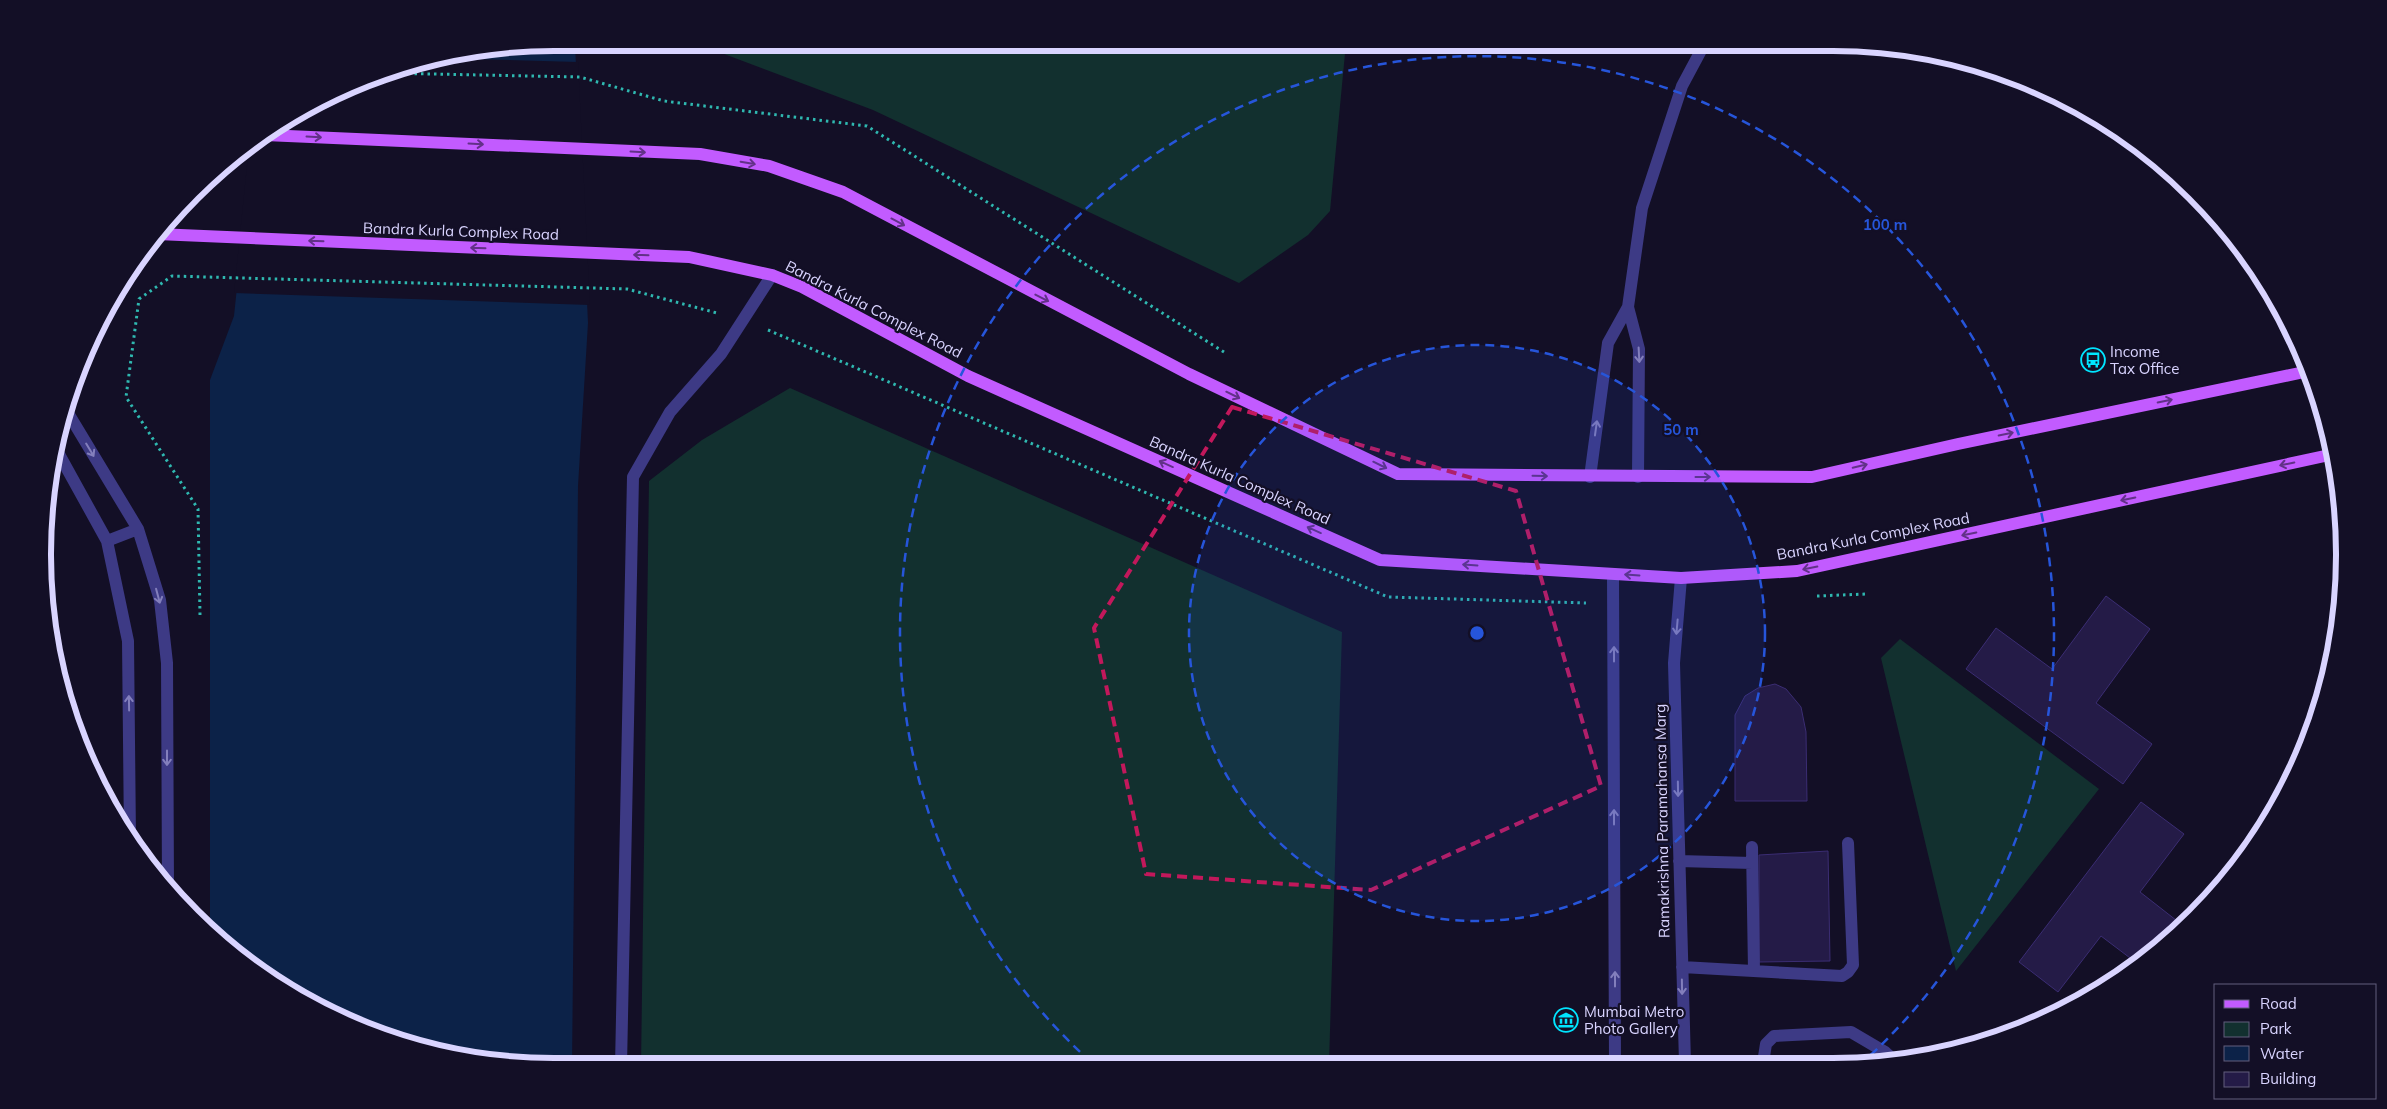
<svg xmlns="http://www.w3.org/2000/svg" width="2387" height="1109" font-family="Mulish,sans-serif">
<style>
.green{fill:#12302f}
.water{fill:#0c2248}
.pier{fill:#130f26}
.building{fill:#241b47;stroke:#3b2d73}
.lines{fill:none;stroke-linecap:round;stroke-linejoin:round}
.path{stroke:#2fb8b0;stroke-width:3;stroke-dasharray:2.5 4;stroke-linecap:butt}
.minor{stroke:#3d3a85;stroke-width:12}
.major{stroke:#c25bff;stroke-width:12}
.oneway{stroke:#623188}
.oneway2{stroke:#837fbc}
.marked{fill:none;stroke:#c2185b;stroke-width:4;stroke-dasharray:10 6;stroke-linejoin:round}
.ring{fill:none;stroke:#2655da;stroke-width:2.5;stroke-dasharray:9 6}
.labels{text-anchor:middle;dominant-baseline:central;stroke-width:4.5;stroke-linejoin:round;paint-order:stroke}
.street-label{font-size:15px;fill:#d9d4ff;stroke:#130f26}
.poi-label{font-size:15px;fill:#d9d4ff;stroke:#130f26;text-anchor:start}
.rim{fill:none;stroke:#d9d4ff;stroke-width:6}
.centre{fill:#2655da;stroke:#130f26;stroke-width:2.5}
.ring-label{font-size:15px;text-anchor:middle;font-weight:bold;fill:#2655da;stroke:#130f26;stroke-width:4.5;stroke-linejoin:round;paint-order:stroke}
</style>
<rect width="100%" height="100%" fill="#130f26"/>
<!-- green -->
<path class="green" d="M 695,43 L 1346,43 L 1330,211 L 1308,235 L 1239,283 L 873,110 Z
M 790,388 L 1342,632 L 1329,1064 L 641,1066 L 649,481 L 702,440 Z
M 1900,639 L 2099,789 L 1956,971 L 1881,658 Z"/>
<!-- water -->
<path class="water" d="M 554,43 L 577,43 L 575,44 L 588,323 L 578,486 L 572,1066 C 483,1067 374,1045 298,997 C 270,980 244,959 217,940 L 210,932 L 210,380 L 234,316 L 252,144 L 299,111 L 390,70 L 455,52 Z"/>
<!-- pier -->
<path class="pier" d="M 435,58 L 578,62 L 590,305 L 234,293 L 249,146 L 299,111 L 390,70 Z"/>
<!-- building -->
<path class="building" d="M 2344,546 L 2344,554 L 2343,574 L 2337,547 Z
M 2106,596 L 2150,629 L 2096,703 L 2152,744 L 2123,784 L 1966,669 L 1996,628 L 2052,669 Z
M 1775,684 L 1786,689 L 1801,707 L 1806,732 L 1807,801 L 1735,801 L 1735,715 L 1745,696 L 1758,688 Z
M 2141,802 L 2184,834 L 2140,892 L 2181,924 L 2138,964 L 2101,936 L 2058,992 L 2019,962 Z
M 1828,851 L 1830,961 L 1759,962 L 1759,855 Z
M 1797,1058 L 1837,1062 L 1795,1062 Z"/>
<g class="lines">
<!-- path -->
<path class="path" d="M 382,73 L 580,77 L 664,101 L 867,126 L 1227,354
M 768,330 L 1388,597 L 1586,603
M 1817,596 L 1866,594
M 200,615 L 198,509 L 126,397 L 139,299 L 172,276 L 627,289 L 717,313"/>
<!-- minor -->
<path class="minor" d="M 1628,307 L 1639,349 L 1638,477
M 65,408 L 138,529 L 160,600 L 167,663 L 168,887
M 55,447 L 107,541 L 128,641 L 130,839
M 1590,477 L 1608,343 L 1628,307 L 1642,208 L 1682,86 L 1705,43
M 107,541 L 138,529
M 1613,574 L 1615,1063
M 1681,578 L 1674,663 L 1685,1063
M 1752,847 L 1754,971
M 1679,861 L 1752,863
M 1682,967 L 1842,976 L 1848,972 L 1853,965 L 1848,843
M 1763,1063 L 1766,1044 L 1774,1036 L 1851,1032 L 1885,1052 L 1896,1062
M 621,1066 L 633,477 L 670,412 L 721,354 L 772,275"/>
<!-- major -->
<path class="major" d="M 265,135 L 700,154 L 769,166 L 843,192 L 1189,374 L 1398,474 L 1812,477 L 1958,444 L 2309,371
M 157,234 L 689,257 L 772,275 L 802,287 L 968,376 L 1380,560 L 1681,578 L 1797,571 L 2334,454"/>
</g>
<!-- one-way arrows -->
<defs><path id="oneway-shaft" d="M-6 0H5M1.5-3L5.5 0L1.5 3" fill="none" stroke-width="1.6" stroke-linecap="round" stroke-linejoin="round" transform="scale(1.25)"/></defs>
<g class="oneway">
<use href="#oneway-shaft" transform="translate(314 137) rotate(3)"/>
<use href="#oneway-shaft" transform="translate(476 144) rotate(3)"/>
<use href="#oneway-shaft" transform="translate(638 152) rotate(3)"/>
<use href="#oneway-shaft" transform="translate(748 163) rotate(10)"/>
<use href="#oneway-shaft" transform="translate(898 222) rotate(28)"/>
<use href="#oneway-shaft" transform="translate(316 241) rotate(-178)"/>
<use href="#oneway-shaft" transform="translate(478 248) rotate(-178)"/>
<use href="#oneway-shaft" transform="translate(641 255) rotate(-178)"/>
<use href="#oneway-shaft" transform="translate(1042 298) rotate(27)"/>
<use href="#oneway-shaft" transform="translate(1233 395) rotate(26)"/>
<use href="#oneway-shaft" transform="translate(2165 401) rotate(-12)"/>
<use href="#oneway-shaft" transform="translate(2006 434) rotate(-12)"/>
<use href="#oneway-shaft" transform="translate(1166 464) rotate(-156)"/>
<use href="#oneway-shaft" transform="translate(2287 464) rotate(168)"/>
<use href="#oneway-shaft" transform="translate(1380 465) rotate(26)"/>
<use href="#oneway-shaft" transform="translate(1860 466) rotate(-13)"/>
<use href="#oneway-shaft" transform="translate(1540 476) rotate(1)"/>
<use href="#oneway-shaft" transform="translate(1703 477)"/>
<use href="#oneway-shaft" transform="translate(2128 499) rotate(168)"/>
<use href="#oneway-shaft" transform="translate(1314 530) rotate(-156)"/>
<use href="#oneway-shaft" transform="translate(1969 534) rotate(168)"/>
<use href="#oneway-shaft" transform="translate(1470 565) rotate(-176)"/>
<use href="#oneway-shaft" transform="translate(1810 568) rotate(169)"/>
<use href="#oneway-shaft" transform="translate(1632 575) rotate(-176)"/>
</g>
<g class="oneway2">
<use href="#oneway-shaft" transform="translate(1639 355) rotate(87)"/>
<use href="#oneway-shaft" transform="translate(1596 428) rotate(-82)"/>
<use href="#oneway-shaft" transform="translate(90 450) rotate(59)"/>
<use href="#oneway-shaft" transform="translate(158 596) rotate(75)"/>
<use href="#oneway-shaft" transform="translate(1677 627) rotate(95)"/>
<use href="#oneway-shaft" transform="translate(1614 654) rotate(-90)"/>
<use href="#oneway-shaft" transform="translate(129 703) rotate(-91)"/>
<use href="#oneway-shaft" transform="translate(167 758) rotate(90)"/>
<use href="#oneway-shaft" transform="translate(1678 789) rotate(89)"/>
<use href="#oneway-shaft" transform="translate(1614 817) rotate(-90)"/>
<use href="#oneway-shaft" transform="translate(1615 979) rotate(-90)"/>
<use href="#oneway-shaft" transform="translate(1682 987) rotate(89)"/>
</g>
<!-- marked area -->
<path class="marked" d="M 1232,407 L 1516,491 L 1601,786 L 1371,890 L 1146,874 L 1094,628 Z"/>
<!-- distance rings -->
<circle cx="1477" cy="633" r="288" fill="#2655da" fill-opacity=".12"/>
<g class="ring">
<circle cx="1477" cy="633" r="288"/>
<path d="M1091 1062A577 577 0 1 1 1863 1062"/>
</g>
<!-- icons -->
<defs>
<g id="bus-ring" transform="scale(1.25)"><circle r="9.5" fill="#130f26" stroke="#00e5ff" stroke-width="1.5"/><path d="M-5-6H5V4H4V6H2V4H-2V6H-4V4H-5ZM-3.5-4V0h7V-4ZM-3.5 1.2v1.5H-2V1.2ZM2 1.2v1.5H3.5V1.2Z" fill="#00e5ff"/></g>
<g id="museum-ring" transform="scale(1.25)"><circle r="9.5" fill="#130f26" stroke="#00e5ff" stroke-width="1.5"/><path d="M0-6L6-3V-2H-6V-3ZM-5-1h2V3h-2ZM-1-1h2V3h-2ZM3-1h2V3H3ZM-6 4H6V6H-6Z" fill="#00e5ff"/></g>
</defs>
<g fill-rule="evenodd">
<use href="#bus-ring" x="2093" y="360"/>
<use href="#museum-ring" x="1566" y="1020"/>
</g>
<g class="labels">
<!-- street labels -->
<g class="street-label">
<text transform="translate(461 231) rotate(2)">Bandra Kurla Complex Road</text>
<text transform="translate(874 309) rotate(27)">Bandra Kurla Complex Road</text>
<text transform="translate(1240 480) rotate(24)">Bandra Kurla Complex Road</text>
<text transform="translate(1873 536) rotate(-11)">Bandra Kurla Complex Road</text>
<text transform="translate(1662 821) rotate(-91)">Ramakrishna Paramahansa Marg</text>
</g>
<!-- poi labels -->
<g class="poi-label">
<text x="2110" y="351">Income<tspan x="2110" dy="17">Tax Office</tspan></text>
<text x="1584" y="1011">Mumbai Metro<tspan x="1584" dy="17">Photo Gallery</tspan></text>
</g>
</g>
<!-- crop -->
<path d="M0 0H2387V1109H0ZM554 51H1833A503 503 0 0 1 2336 554V555A503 503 0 0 1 1833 1058H554A503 503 0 0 1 51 555V554A503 503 0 0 1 554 51Z" fill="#130f26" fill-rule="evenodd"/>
<path class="rim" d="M554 51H1833A503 503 0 0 1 2336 554V555A503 503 0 0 1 1833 1058H554A503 503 0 0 1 51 555V554A503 503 0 0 1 554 51Z"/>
<circle cx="1477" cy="633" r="8" class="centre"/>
<g class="ring-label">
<text x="1885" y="230">100 m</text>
<text x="1681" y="435">50 m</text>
</g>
<!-- legend -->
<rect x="2214" y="984" width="162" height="115" fill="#130f26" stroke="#625e7d"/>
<rect x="2224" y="1000" width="25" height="8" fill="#c25bff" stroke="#625e7d"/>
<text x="2260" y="1009" font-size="15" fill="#d9d4ff">Road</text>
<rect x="2224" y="1022" width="25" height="15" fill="#12302f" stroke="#625e7d"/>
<text x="2260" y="1034" font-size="15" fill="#d9d4ff">Park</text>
<rect x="2224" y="1046" width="25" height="15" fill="#0c2248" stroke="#625e7d"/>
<text x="2260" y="1059" font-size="15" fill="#d9d4ff">Water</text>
<rect x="2224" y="1072" width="25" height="15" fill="#241b47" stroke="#625e7d"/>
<text x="2260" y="1084" font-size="15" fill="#d9d4ff">Building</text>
</svg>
